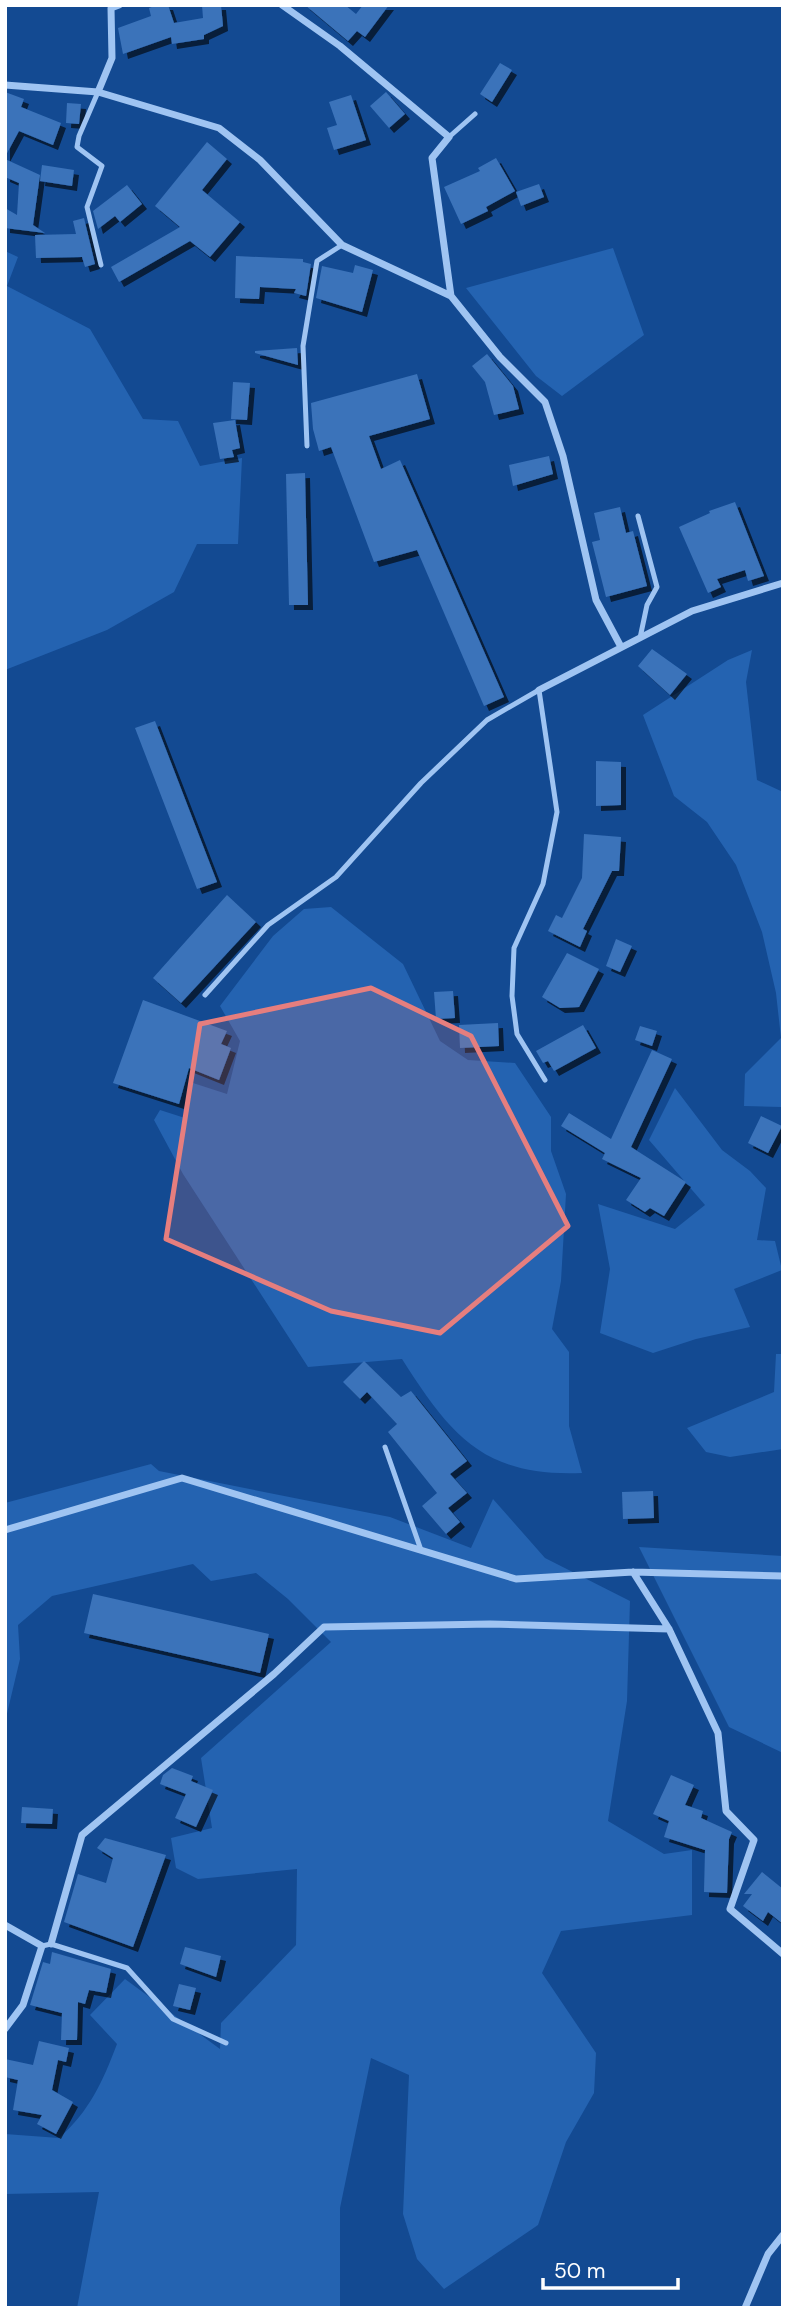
<svg xmlns="http://www.w3.org/2000/svg" width="788" height="2313" font-family="'DM Sans',sans-serif">
<style>
.green{fill:#2463b1}
.building{fill:#3b73ba;filter:url(#shadow)}
.lines{fill:none;stroke-linecap:round;stroke-linejoin:round}
.lane{stroke:#9fc4f2;stroke-width:5}
.street{stroke:#9fc4f2;stroke-width:7}
.marked{fill:#e67e7e;fill-opacity:0.2;stroke:#e67e7e;stroke-width:5;stroke-linejoin:round}
</style>
<defs>
<filter id="shadow"><feDropShadow dx="5" dy="5" stdDeviation="0" flood-color="#0009"/></filter>
</defs>
<rect width="100%" height="100%" fill="#134a92"/>
<!-- green -->
<path class="green" d="M 613,248 L 644,335 L 562,396 L 536,376 L 466,288 Z
M 5,251 L 18,257 L 7,286 L 90,329 L 143,419 L 178,421 L 200,466 L 242,458 L 238,544 L 197,544 L 174,592 L 107,630 L 5,670 Z
M 752,650 L 746,682 L 757,780 L 783,792 L 781,1107 L 744,1106 L 745,1074 L 781,1038 L 776,993 L 762,932 L 736,865 L 707,822 L 674,796 L 643,715 L 728,660 Z
M 331,907 L 403,964 L 440,1041 L 468,1060 L 515,1063 L 551,1117 L 551,1151 L 566,1194 L 561,1281 L 552,1329 L 569,1352 L 569,1426 L 582,1473 C 484,1477 451,1436 402,1359 L 308,1367 L 183,1174 L 154,1120 L 160,1110 L 185,1118 L 193,1083 L 227,1094 L 240,1041 L 220,1006 L 273,936 L 304,909 Z
M 675,1088 L 722,1150 L 750,1171 L 766,1188 L 757,1240 L 775,1241 L 782,1270 L 734,1289 L 750,1327 L 696,1339 L 653,1353 L 600,1333 L 610,1269 L 598,1204 L 675,1229 L 705,1205 L 649,1140 Z
M 776,1354 L 783,1354 L 783,1449 L 730,1457 L 706,1452 L 687,1428 L 774,1392 Z
M 151,1464 L 159,1471 L 390,1517 L 471,1548 L 493,1499 L 545,1558 L 630,1601 L 627,1701 L 608,1821 L 664,1854 L 692,1850 L 692,1915 L 561,1931 L 542,1973 L 596,2053 L 594,2093 L 566,2142 L 538,2225 L 444,2289 L 417,2259 L 403,2214 L 409,2075 L 371,2058 L 340,2208 L 340,2308 L 77,2308 L 99,2192 L 5,2194 L 5,2134 L 59,2138 C 89,2112 103,2081 117,2044 L 90,2015 L 125,1979 L 220,2049 L 221,2023 L 296,1945 L 297,1869 L 198,1879 L 176,1868 L 171,1838 L 212,1828 L 201,1758 L 331,1642 L 288,1599 L 256,1573 L 211,1581 L 193,1564 L 52,1596 L 18,1625 L 20,1659 L 5,1722 L 5,1503 Z
M 639,1547 L 783,1556 L 783,1753 L 729,1727 Z"/>
<!-- building -->
<path class="building" d="M 157,5 L 168,5 L 174,23 L 203,18 L 202,5 L 221,5 L 223,26 L 204,35 L 204,39 L 172,44 L 171,37 L 123,54 L 118,28 L 151,16 L 149,8 Z
M 305,5 L 345,5 L 356,14 L 363,5 L 389,5 L 365,37 L 357,31 L 348,41 Z
M 500,63 L 512,70 L 492,102 L 480,94 Z
M 5,92 L 24,99 L 21,107 L 61,123 L 53,145 L 19,131 L 5,157 Z
M 386,92 L 405,114 L 389,128 L 370,106 Z
M 351,95 L 366,140 L 334,150 L 327,128 L 337,125 L 329,102 Z
M 67,103 L 81,104 L 79,124 L 66,123 Z
M 207,142 L 227,159 L 202,190 L 240,222 L 210,257 L 190,241 L 119,282 L 111,267 L 180,227 L 155,206 Z
M 496,158 L 515,191 L 486,207 L 488,211 L 461,224 L 444,187 L 480,171 L 478,168 Z
M 5,159 L 40,175 L 33,225 L 45,233 L 5,228 L 5,208 L 17,215 L 19,183 L 5,177 Z
M 42,165 L 74,170 L 72,186 L 40,181 Z
M 539,184 L 544,197 L 521,206 L 516,192 Z
M 127,185 L 142,204 L 120,222 L 115,216 L 98,229 L 93,211 Z
M 84,218 L 95,264 L 85,267 L 82,257 L 36,258 L 35,235 L 76,234 L 73,221 Z
M 236,256 L 303,259 L 303,262 L 311,264 L 306,296 L 294,293 L 296,289 L 260,287 L 259,299 L 235,298 Z
M 355,265 L 373,270 L 362,312 L 316,298 L 322,266 L 353,273 Z
M 297,348 L 298,365 L 255,353 L 255,351 Z
M 487,354 L 513,386 L 519,409 L 494,415 L 485,382 L 472,366 Z
M 417,374 L 430,419 L 369,436 L 381,469 L 400,460 L 504,697 L 484,706 L 417,550 L 374,562 L 331,447 L 319,451 L 313,429 L 311,403 Z
M 233,382 L 250,383 L 247,420 L 231,419 Z
M 235,420 L 240,448 L 232,450 L 234,457 L 220,459 L 213,423 Z
M 549,456 L 553,474 L 513,486 L 509,465 Z
M 305,473 L 308,605 L 289,605 L 286,474 Z
M 735,502 L 764,576 L 748,581 L 745,570 L 717,579 L 721,587 L 708,593 L 679,527 L 710,513 L 709,511 Z
M 620,507 L 626,533 L 633,531 L 647,586 L 606,597 L 592,542 L 600,540 L 594,513 Z
M 652,649 L 687,674 L 670,695 L 638,666 Z
M 155,721 L 217,882 L 197,889 L 135,728 Z
M 596,761 L 621,762 L 621,805 L 596,806 Z
M 584,834 L 621,837 L 619,871 L 612,871 L 583,929 L 587,931 L 580,947 L 548,931 L 556,915 L 562,918 L 582,878 Z
M 227,895 L 256,922 L 181,1003 L 153,978 Z
M 616,939 L 632,946 L 620,972 L 606,966 Z
M 567,953 L 599,969 L 579,1007 L 560,1008 L 542,997 Z
M 453,991 L 455,1018 L 436,1019 L 434,992 Z
M 143,1000 L 227,1031 L 221,1044 L 231,1048 L 219,1080 L 189,1068 L 179,1104 L 113,1083 Z
M 498,1023 L 499,1046 L 460,1048 L 459,1025 Z
M 583,1025 L 596,1048 L 554,1071 L 548,1061 L 543,1063 L 536,1051 Z
M 640,1026 L 657,1031 L 652,1046 L 635,1040 Z
M 652,1050 L 672,1059 L 631,1147 L 686,1182 L 664,1216 L 650,1208 L 645,1212 L 626,1200 L 641,1178 L 602,1159 L 605,1153 L 561,1126 L 569,1113 L 611,1139 Z
M 761,1116 L 782,1126 L 768,1153 L 748,1143 Z
M 364,1361 L 401,1397 L 411,1391 L 467,1461 L 450,1474 L 467,1493 L 448,1508 L 460,1522 L 446,1534 L 422,1506 L 437,1493 L 388,1432 L 397,1424 L 367,1392 L 360,1399 L 343,1382 Z
M 653,1491 L 654,1518 L 623,1519 L 622,1492 Z
M 93,1594 L 269,1634 L 260,1673 L 84,1633 Z
M 172,1768 L 193,1776 L 191,1781 L 213,1790 L 196,1827 L 175,1818 L 186,1794 L 160,1784 L 163,1775 Z
M 671,1775 L 694,1785 L 685,1805 L 703,1811 L 701,1818 L 732,1832 L 729,1839 L 727,1893 L 704,1892 L 705,1850 L 664,1837 L 669,1821 L 653,1814 Z
M 22,1807 L 53,1809 L 52,1824 L 21,1823 Z
M 105,1838 L 166,1855 L 133,1947 L 64,1922 L 78,1874 L 106,1883 L 113,1858 L 97,1848 Z
M 762,1872 L 783,1889 L 783,1924 L 768,1912 L 763,1921 L 743,1906 L 752,1894 L 744,1894 Z
M 185,1947 L 221,1956 L 216,1977 L 180,1964 Z
M 52,1952 L 111,1969 L 106,1993 L 89,1990 L 85,2004 L 78,2002 L 77,2040 L 61,2040 L 62,2013 L 30,2005 L 43,1962 L 50,1964 Z
M 179,1984 L 196,1988 L 190,2010 L 173,2006 Z
M 39,2041 L 69,2048 L 66,2062 L 58,2060 L 52,2090 L 73,2102 L 56,2134 L 37,2124 L 42,2115 L 13,2110 L 18,2080 L 5,2077 L 5,2059 L 33,2065 Z"/>
<g class="lines">
<!-- lane -->
<path class="lane" d="M 98,92 L 79,136 L 77,147 L 102,166 L 87,207 L 101,265
M 449,137 L 475,114
M 307,446 L 303,346 L 317,261 L 342,245
M 638,516 L 657,587 L 647,605 L 640,638
M 205,995 L 268,925 L 336,877 L 421,783 L 487,720 L 539,690 L 557,812 L 543,884 L 514,948 L 512,996 L 517,1034 L 545,1080
M 385,1447 L 421,1550
M 42,1946 L 51,1944 L 127,1968 L 173,2019 L 226,2043"/>
<!-- street -->
<path class="street" d="M 282,5 L 340,46 L 449,137 L 432,158 L 451,296
M 5,85 L 98,92 L 219,128 L 260,160 L 342,245 L 451,296 L 500,357 L 545,402 L 563,456 L 596,600 L 620,645
M 98,92 L 112,58 L 111,8 L 119,5
M 539,690 L 692,611 L 783,583
M 5,1530 L 182,1478 L 516,1579 L 633,1572 L 783,1576
M 633,1572 L 669,1629 L 718,1733 L 726,1811 L 754,1840 L 730,1909 L 783,1954
M 5,1925 L 42,1946 L 23,2005 L 5,2029
M 51,1944 L 82,1835 L 274,1674 L 324,1627 L 490,1624 L 669,1629
M 745,2308 L 768,2254 L 783,2235"/>
</g>
<!-- marked area -->
<path class="marked" d="M 371,988 L 471,1036 L 568,1226 L 440,1333 L 331,1311 L 166,1239 L 200,1024 Z"/>
<!-- border -->
<rect width="788" height="2313" fill="none" stroke="#ffffff" stroke-width="14"/>
<!-- scale -->
<path d="M543 2278v10h135v-10" fill="none" stroke="#ffffff" stroke-width="3.5"/>
<text x="554" y="2278" font-size="21" fill="#ffffff" stroke="#134a92" stroke-width="5" paint-order="stroke">50 m</text>
</svg>
